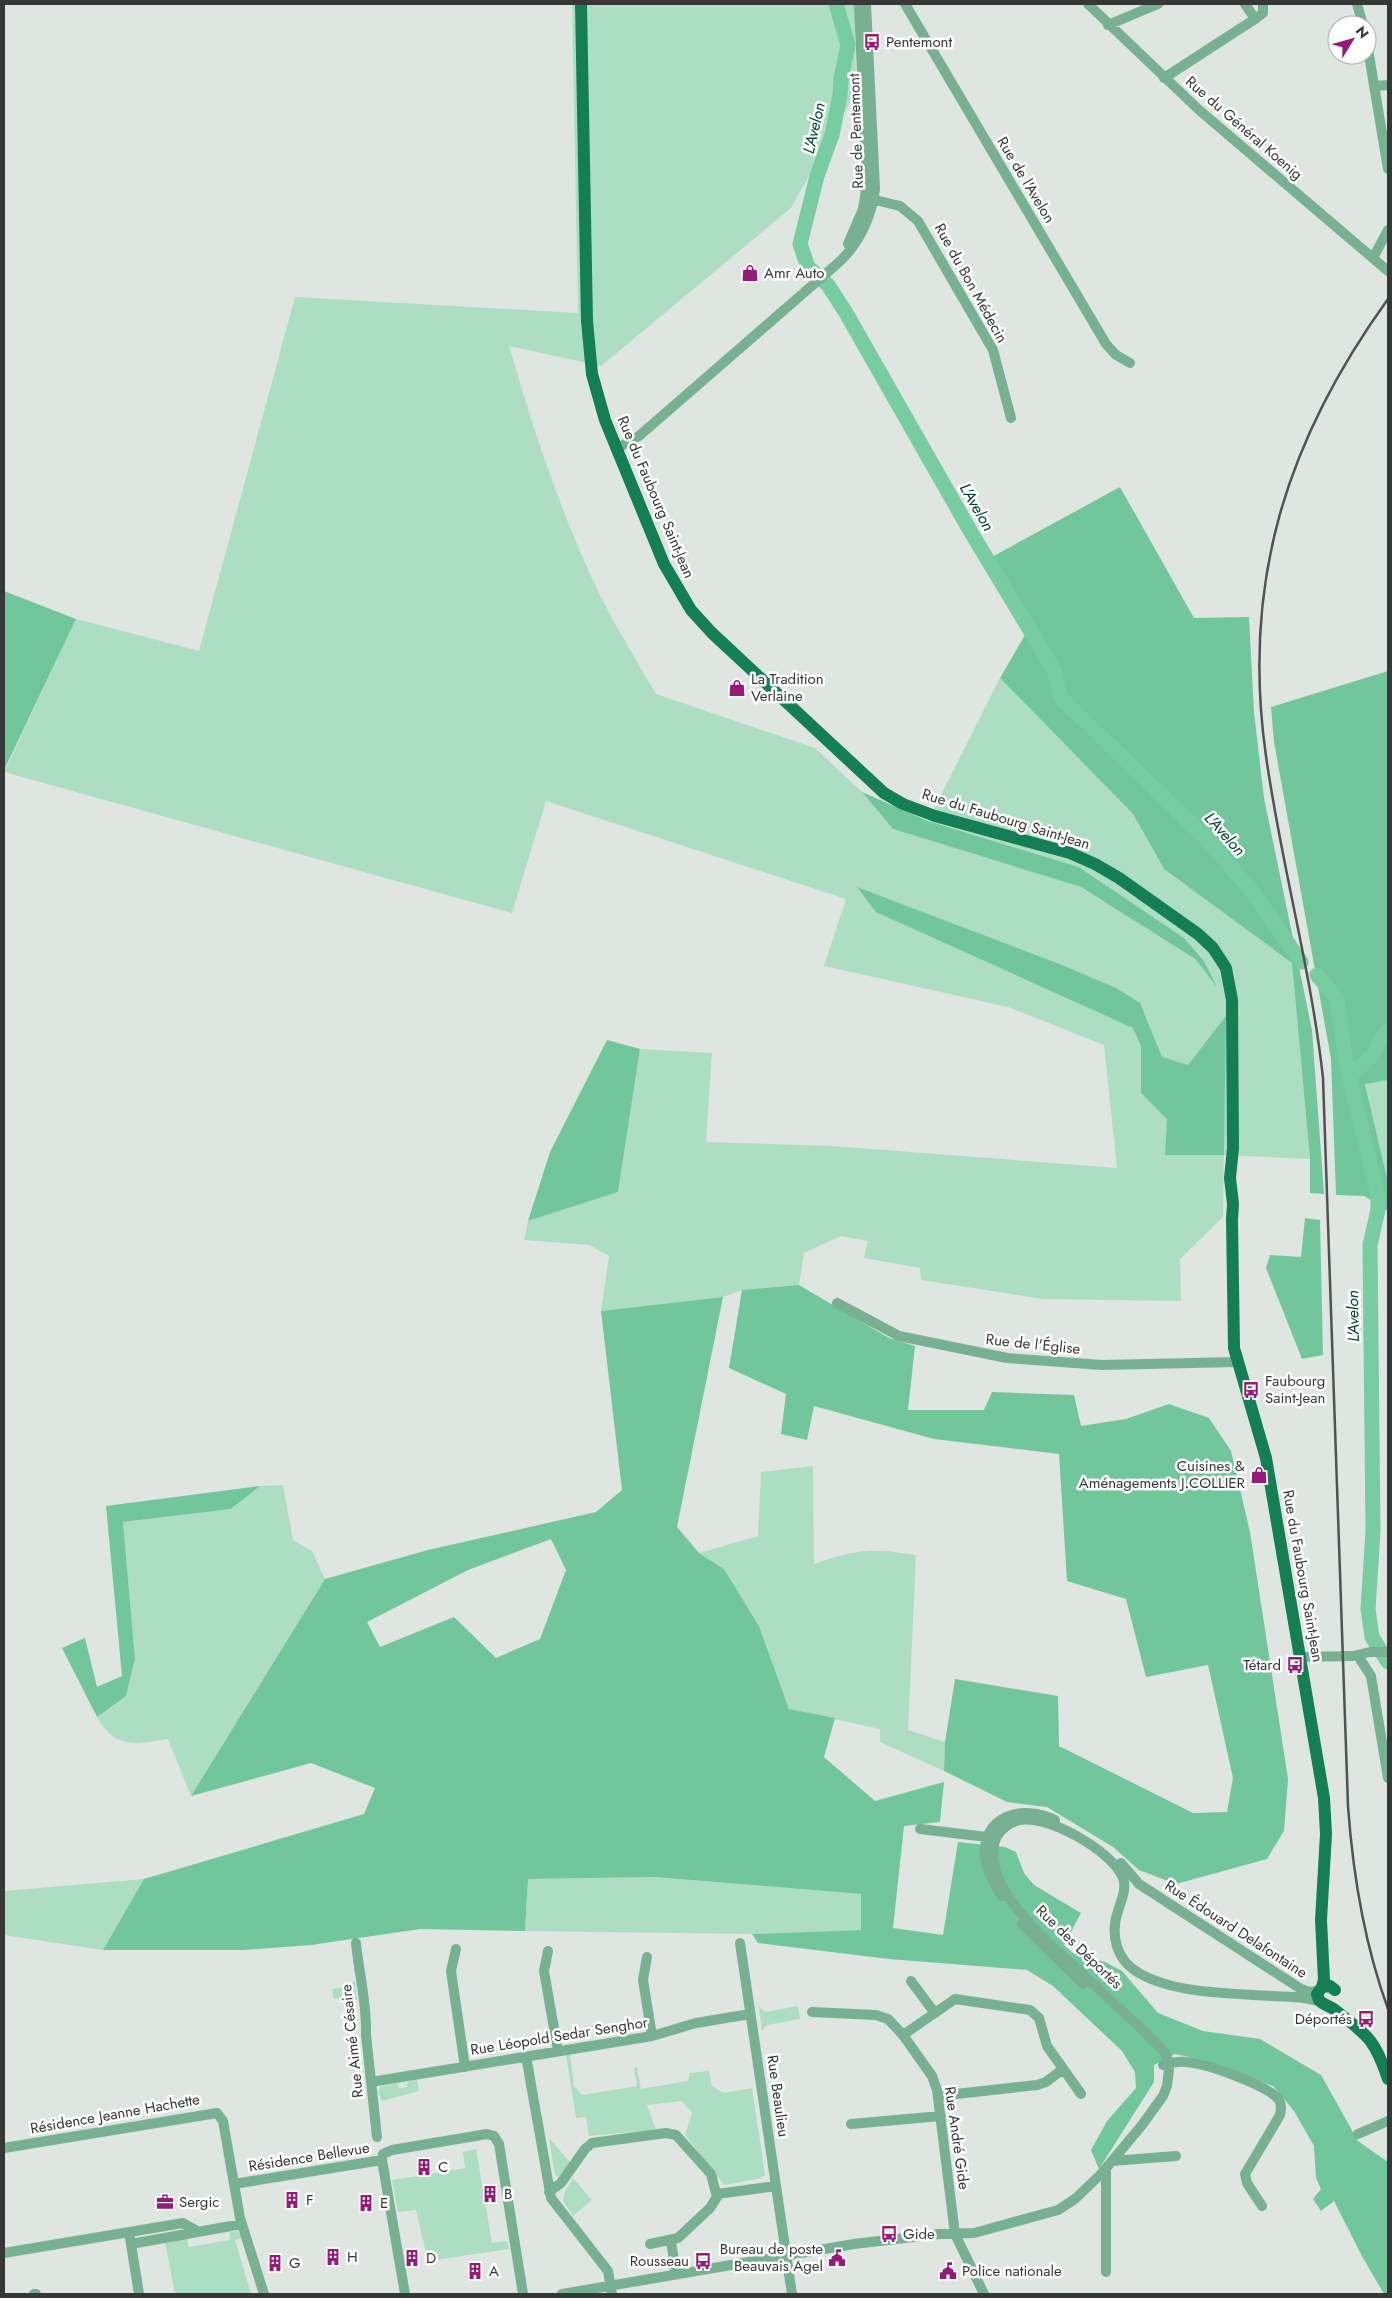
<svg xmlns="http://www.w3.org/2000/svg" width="1392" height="2298" font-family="Jost,sans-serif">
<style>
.green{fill:#addec3}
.forest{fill:#72c69c;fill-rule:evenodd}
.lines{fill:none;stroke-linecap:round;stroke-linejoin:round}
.river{stroke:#77cca1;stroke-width:15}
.minor{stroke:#77b092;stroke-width:10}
.major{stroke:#147e55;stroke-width:12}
.rail{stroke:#505351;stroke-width:2.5}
.labels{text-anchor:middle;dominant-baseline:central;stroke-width:5;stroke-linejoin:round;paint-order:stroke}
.poi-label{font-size:15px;fill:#353836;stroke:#fff;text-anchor:start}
.street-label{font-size:15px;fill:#353836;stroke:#fff}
.water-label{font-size:16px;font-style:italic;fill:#00472d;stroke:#fff}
</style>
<rect width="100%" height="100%" fill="#dfe5e1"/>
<!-- green -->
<path class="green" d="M 572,4 L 855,4 L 856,92 L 791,208 L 601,366 L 509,346 C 534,431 561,515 600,595 C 617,629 637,661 656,694 L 815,748 L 862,792 L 893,829 L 1081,887 L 1195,959 L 1215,984 L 1204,961 L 1098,879 L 1079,867 L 928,821 L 1000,678 L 1133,814 L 1164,869 L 1292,963 L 1310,1159 L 1224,1155 L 1223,1217 L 1180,1259 L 1181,1301 L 1043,1299 L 921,1280 L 920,1268 L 864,1258 L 868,1241 L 841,1236 L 804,1253 L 799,1285 L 742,1290 L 723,1297 L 601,1311 L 609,1256 L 589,1245 L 524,1240 L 528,1221 L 618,1192 L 640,1049 L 712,1053 L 706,1142 L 832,1146 L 1117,1168 L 1104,1045 L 1008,1007 L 824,966 L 846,899 L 546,801 L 512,913 L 4,772 L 76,619 L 199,651 L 295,297 L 578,313 Z
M 1388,1080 L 1388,1182 L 1365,1083 Z
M 813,1466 L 814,1564 C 858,1549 870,1548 916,1555 L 908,1730 L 945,1742 L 944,1771 L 880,1742 L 880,1729 L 789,1709 L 759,1626 L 724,1569 L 699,1553 L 758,1536 L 761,1472 Z
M 283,1485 L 293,1540 L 312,1551 L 325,1579 L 191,1796 L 168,1739 C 135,1744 116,1750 97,1717 L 126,1696 L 135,1659 L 123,1522 L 231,1509 L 260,1486 Z
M 655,1877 L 861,1894 L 862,1930 L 752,1934 L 525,1931 L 528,1879 Z
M 144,1879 L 103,1950 L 4,1935 L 4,1891 Z
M 355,1980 L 357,2001 L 351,1996 L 334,1999 L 332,1989 L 350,1986 Z
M 798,2006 L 800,2019 L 767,2025 L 762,2031 L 759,2007 L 766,2012 Z
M 570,2054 L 574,2086 L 582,2095 L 637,2086 L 634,2068 L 637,2067 L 641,2089 L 688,2081 L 690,2073 L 709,2071 L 712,2086 L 724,2093 L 752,2088 L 765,2175 L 761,2178 L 725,2185 C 722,2184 691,2142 685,2135 L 692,2113 L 682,2101 L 647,2105 L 656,2130 L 589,2136 L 586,2117 L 576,2118 L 566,2055 Z
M 417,2080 L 419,2091 L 382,2101 L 378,2092 L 380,2087 L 398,2083 L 399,2088 L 407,2087 L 407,2082 Z
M 549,2138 L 570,2162 L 559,2177 L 555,2175 Z
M 476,2149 L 492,2243 L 507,2241 L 509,2249 L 428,2261 L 416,2210 L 398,2212 L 392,2180 L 465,2168 L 463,2152 Z
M 573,2178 L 592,2200 L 573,2216 L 563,2201 L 565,2191 Z
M 238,2231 L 242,2238 L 235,2240 L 251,2294 L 175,2294 L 165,2242 L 187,2238 L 189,2247 L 230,2240 L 230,2232 Z"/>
<!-- forest -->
<path class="forest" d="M 1120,487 L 1194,618 L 1249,617 L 1254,712 L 1264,798 L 1312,1030 L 1324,1194 L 1310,1193 L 1310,1159 L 1292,963 L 1164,869 L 1133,814 L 1000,678 L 1029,628 L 990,558 Z
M 4,591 L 76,619 L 4,770 Z
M 1388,671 L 1388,1080 L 1365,1084 L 1388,1182 L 1388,1211 L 1364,1196 L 1336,1195 L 1331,1059 L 1274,742 L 1271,707 Z
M 862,792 L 928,821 L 1079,867 L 1184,938 L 1204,961 L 1217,987 L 1195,959 L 1081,887 L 893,829 Z
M 857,887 L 1062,965 L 1116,988 L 1140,1003 L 1162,1057 L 1188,1065 L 1226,1016 L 1224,1155 L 1165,1155 L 1167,1119 L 1141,1093 L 1141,1046 L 1133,1028 L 876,912 Z
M 607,1040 L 640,1049 L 618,1192 L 528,1221 L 550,1152 Z
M 1305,1218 L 1320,1220 L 1323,1355 L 1302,1359 L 1266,1268 L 1270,1255 L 1301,1257 Z
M 799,1285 L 889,1338 L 915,1346 L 908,1410 L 984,1410 L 992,1392 L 1074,1395 L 1081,1426 L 1126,1419 L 1169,1404 L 1209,1418 L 1231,1451 L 1250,1532 L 1288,1779 L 1284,1831 L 1267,1859 L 1176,1884 L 1139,1870 L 1113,1847 L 1047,1807 L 1007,1802 L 944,1771 L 945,1742 L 955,1679 L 1058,1696 L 1059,1746 L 1193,1813 L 1227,1812 L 1233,1778 L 1208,1665 L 1146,1677 L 1126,1599 L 1067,1581 L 1059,1454 L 934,1439 L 814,1406 L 807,1440 L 781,1434 L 786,1394 L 729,1368 L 742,1290 Z
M 723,1297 L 677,1527 L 699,1553 L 724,1569 L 759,1626 L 789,1709 L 835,1718 L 824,1757 L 875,1801 L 944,1782 L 940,1822 L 904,1826 L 893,1928 L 943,1935 L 958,1842 L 1005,1847 L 1016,1852 L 1024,1873 L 1034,1885 L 1081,1913 L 1064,1945 L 1073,1953 L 1105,1962 L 1122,1971 L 1158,2013 L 1203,2031 L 1260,2039 L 1321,2075 L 1358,2141 L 1388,2162 L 1388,2294 L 1384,2294 L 1363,2258 L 1334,2201 L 1321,2211 L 1313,2199 L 1321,2189 L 1316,2178 L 1314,2146 L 1294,2111 L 1273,2086 L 1203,2060 L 1175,2054 L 1154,2065 L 1154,2082 L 1099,2169 L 1091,2150 L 1107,2121 L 1136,2088 L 1135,2072 L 1122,2051 L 1053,1986 L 1027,1970 L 889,1959 L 758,1943 L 752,1934 L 861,1930 L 861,1894 L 655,1877 L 528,1879 L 525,1931 L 420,1929 L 311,1945 L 244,1950 L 103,1950 L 144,1879 L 364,1814 L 375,1788 L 311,1763 L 191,1796 L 325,1579 L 428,1550 L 596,1512 L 622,1490 L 601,1311 ZM 551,1539 L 566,1570 L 540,1639 L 496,1658 L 454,1617 L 380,1647 L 367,1622 L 468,1570 Z
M 260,1486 L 231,1509 L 123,1522 L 135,1659 L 126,1696 L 97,1717 L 62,1648 L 85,1638 L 97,1687 L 122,1676 L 106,1506 Z"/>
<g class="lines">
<!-- river -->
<path class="river" d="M 836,4 L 848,45 L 841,79 L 840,95 L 832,135 L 817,176 L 800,244 L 808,267 L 828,285 L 846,313 L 972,534 L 1054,670 L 1061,698 L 1206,838 L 1254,894 L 1301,962
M 1317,975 L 1337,999 L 1346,1063 L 1378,1196 L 1378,1210 L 1370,1245 L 1373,1531 L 1368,1609 L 1372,1637 L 1388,1662
M 1349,1077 L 1374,1054 L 1380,1040 L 1388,1031"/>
<!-- minor -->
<path class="minor" d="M 905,4 L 1106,344 L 1116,355 L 1130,363
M 1088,4 L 1198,109 L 1388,271
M 1245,4 L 1255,19 L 1263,13 L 1263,4
M 1357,4 L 1363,25
M 1108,25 L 1158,4
M 1367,43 L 1388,169
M 1164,78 L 1255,19
M 1375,86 L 1388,85
M 867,198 L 900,206 L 918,221 L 993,350 L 1011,418
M 848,244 L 863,209 L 867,184 L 859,4
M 1373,258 L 1388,230
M 616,449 L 639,436 L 838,263 C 858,245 872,217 875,189 L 866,4
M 837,1303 L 899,1336 L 1007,1358 L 1102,1365 L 1237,1362
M 1358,1656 L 1371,1676 L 1388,1778
M 1300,1657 L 1353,1656 L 1370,1652 L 1388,1652
M 920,1829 L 987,1837
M 1121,1863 L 1139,1884 L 1301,1989 L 1310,1992 L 1317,1991
M 1002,1896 C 994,1884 987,1872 985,1858 C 981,1815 1023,1804 1055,1820
M 1022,1924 L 1083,1984
M 356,1943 C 359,1974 367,2003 366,2035 L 377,2137
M 740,1943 L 792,2294
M 456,1949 L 451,1971 L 465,2067
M 548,1951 L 544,1971 L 558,2051
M 647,1957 L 643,1980 L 652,2036
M 911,1981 L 934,2012
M 812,2012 L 876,2015 L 888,2019 L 903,2035 L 932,2076 L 937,2090 L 955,2234 L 984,2294
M 903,2035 L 955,1999 L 1030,2010 L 1039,2018 L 1047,2046 L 1081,2094
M 526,2056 L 551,2198 L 608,2271 L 612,2294
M 1163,2065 C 1170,2063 1178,2061 1186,2062 C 1205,2063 1268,2085 1279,2100 C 1282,2105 1281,2110 1280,2115 L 1245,2174 L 1247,2183 L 1262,2206
M 371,2082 L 652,2036 L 696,2023 L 750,2014
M 938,2096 L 1037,2085 L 1046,2082 L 1063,2069
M 851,2124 L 941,2116
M 1358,2134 L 1388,2121
M 4,2148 L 217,2113 L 223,2121 L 240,2218 L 264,2294
M 1112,2161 L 1176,2156
M 234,2184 L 382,2160
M 549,2192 L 561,2183 L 585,2149 L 592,2143 L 666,2133 L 676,2135 L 711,2174 L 717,2197 L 710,2208 L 678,2238 L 650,2244
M 717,2194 L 776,2186
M 130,2238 L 139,2294
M 671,2241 L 676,2273
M 131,2244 L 242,2224
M 4,2253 L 183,2223 L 199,2232
M 1106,2272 L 1106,2169
M 34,2294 L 36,2294
M 405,2294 L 382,2160 L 383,2154 L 392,2150 L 487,2134 L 494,2136 L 499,2144 L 523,2294
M 562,2294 L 854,2244 L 939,2234 L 974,2233 L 1058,2210 L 1075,2199 L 1102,2173 L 1142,2125 L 1163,2096 L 1167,2086 L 1169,2069 L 1166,2055 L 1157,2044 C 1136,2023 1113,2003 1091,1982 C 1059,1951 985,1895 994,1845 C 996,1834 1005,1825 1016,1821 C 1043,1811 1113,1851 1123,1878 C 1127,1889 1121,1901 1118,1911 C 1110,1935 1116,1960 1139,1973 C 1175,1994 1232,1993 1272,1996 C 1288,1997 1306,1996 1320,2002"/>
<!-- major -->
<path class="major" d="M 581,4 L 587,321 L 592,374 L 605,420 L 664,564 L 691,610 L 712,633 L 884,793 L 903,804 L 935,816 L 1070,853 L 1095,864 L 1119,878 L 1198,934 L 1213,948 L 1226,968 L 1232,1000 L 1233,1148 L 1230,1178 L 1233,1204 L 1232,1219 L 1234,1348 L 1266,1458 L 1324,1798 L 1326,1834 L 1321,1920 L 1324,1980 L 1322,1987
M 1335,1990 L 1330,1986 L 1322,1987 L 1317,1994 L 1319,2000 C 1323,2005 1330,2006 1335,2010 C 1367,2035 1375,2039 1388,2079"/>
<!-- rail -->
<path class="rail" d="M 1388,299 C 1287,439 1241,582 1266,756 C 1281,864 1311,969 1323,1078 L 1348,1806 C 1353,1876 1364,1943 1388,2009"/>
</g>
<!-- icons -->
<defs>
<g id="bus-bare" transform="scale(1.35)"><path d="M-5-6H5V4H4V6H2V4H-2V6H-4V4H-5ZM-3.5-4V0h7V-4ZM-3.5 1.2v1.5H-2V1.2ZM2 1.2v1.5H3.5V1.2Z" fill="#951b76" stroke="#fff" stroke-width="2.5" paint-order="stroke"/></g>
<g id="shop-bare" transform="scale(1.35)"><path d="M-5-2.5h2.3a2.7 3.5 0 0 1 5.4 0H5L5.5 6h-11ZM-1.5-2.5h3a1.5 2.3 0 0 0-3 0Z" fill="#951b76" stroke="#fff" stroke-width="2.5" paint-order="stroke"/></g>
<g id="building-bare" transform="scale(1.35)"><path d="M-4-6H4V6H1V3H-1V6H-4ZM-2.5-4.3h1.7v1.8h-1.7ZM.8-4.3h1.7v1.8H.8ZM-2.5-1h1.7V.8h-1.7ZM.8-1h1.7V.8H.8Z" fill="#951b76" stroke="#fff" stroke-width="2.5" paint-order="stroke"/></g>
<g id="office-bare" transform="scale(1.35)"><path d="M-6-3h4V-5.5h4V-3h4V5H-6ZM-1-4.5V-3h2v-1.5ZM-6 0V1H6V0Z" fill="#951b76" stroke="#fff" stroke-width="2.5" paint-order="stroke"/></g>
<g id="civic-bare" transform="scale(1.35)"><path d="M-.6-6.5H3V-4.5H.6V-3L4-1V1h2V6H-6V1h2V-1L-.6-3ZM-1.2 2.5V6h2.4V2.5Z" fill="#951b76" stroke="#fff" stroke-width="2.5" paint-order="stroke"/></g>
</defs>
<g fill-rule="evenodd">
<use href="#bus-bare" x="872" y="42"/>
<use href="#shop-bare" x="750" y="273"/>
<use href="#shop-bare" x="737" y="688"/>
<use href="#bus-bare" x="1251" y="1390"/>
<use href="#shop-bare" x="1259" y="1475"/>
<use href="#bus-bare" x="1295" y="1665"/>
<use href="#bus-bare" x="1366" y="2019"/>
<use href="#building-bare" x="424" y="2167"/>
<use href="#building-bare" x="490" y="2194"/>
<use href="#building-bare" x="292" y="2200"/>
<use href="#office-bare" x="165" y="2202"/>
<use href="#building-bare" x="366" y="2203"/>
<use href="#bus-bare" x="889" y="2234"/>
<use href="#building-bare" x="333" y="2257"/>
<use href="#building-bare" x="412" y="2258"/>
<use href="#civic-bare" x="837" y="2258"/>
<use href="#bus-bare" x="703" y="2261"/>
<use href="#building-bare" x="275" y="2263"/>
<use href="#building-bare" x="475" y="2271"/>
<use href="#civic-bare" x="948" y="2271"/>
</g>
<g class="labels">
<!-- poi labels -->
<g class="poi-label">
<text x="886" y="42">Pentemont</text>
<text x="764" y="273">Amr Auto</text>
<text x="751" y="679">La Tradition<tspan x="751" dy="17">Verlaine</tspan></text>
<text x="1265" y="1381">Faubourg<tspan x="1265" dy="17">Saint-Jean</tspan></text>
<text x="1245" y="1466" text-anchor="end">Cuisines &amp;<tspan x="1245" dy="17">Aménagements J.COLLIER</tspan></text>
<text x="1281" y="1665" text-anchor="end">Tétard</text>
<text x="1352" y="2019" text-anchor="end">Déportés</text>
<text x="438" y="2167">C</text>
<text x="504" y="2194">B</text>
<text x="306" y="2200">F</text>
<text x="179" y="2202">Sergic</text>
<text x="380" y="2203">E</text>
<text x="903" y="2234">Gide</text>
<text x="823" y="2249" text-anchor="end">Bureau de poste<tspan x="823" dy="17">Beauvais Agel</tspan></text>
<text x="347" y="2257">H</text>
<text x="426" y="2258">D</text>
<text x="689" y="2261" text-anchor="end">Rousseau</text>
<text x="289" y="2263">G</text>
<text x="489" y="2271">A</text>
<text x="962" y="2271">Police nationale</text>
</g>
<!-- street labels -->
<g class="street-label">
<text transform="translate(1244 128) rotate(41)">Rue du Général Koenig</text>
<text transform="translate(856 131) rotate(-92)">Rue de Pentemont</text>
<text transform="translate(1026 180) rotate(59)">Rue de l'Avelon</text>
<text transform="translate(971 283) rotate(61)">Rue du Bon Médecin</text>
<text transform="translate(656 497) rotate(67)">Rue du Faubourg Saint-Jean</text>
<text transform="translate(1006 819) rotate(17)">Rue du Faubourg Saint-Jean</text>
<text transform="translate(1033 1344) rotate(6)">Rue de l'Église</text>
<text transform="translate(1303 1576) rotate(80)">Rue du Faubourg Saint-Jean</text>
<text transform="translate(1236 1929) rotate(33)">Rue Édouard Delafontaine</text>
<text transform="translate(1079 1947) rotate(44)">Rue des Déportés</text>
<text transform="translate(559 2036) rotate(-9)">Rue Léopold Sedar Senghor</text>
<text transform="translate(352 2041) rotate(-96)">Rue Aimé Césaire</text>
<text transform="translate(778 2096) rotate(82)">Rue Beaulieu</text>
<text transform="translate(115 2114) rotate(-10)">Résidence Jeanne Hachette</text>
<text transform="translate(957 2138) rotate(82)">Rue André Gide</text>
<text transform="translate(309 2157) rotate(-9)">Résidence Bellevue</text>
</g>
<!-- water labels -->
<g class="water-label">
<text transform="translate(814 128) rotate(-77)">L'Avelon</text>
<text transform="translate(977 507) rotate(60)">L'Avelon</text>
<text transform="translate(1225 834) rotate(48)">L'Avelon</text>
<text transform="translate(1353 1316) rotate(-91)">L'Avelon</text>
</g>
</g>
<!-- border -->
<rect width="1392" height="2298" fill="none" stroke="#353836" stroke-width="10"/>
<!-- north arrow -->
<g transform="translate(1352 40) rotate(53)"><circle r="24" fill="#ffffff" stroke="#aeafaf"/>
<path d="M0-4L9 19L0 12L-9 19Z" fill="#951b76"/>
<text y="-8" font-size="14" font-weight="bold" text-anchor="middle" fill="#353836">N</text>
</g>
</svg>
